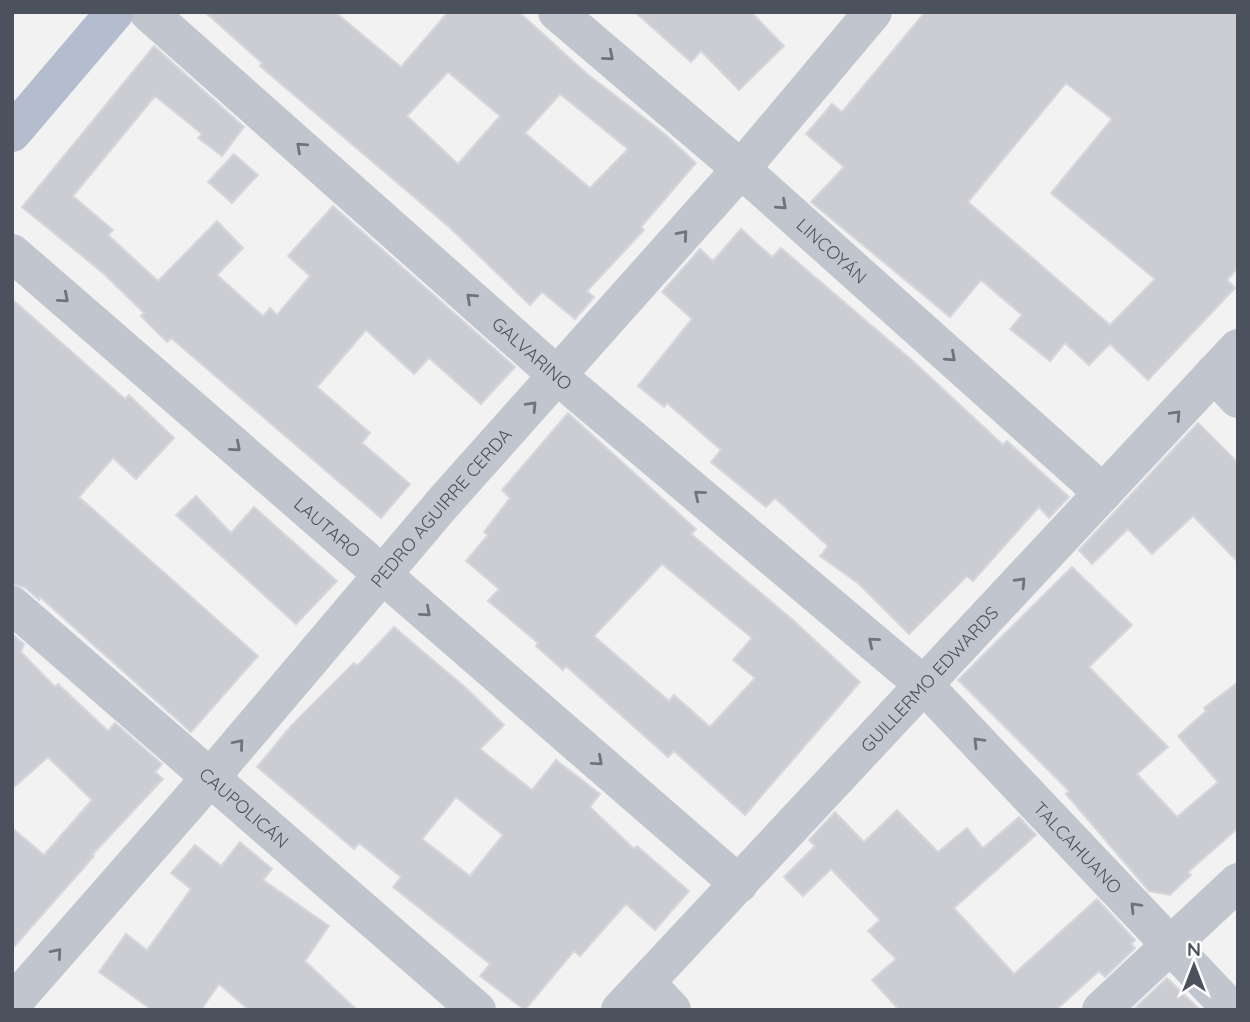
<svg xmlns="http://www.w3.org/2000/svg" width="1250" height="1022" font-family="Quicksand,sans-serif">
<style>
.building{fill:#cccdd3;stroke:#d6d7dc;stroke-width:2;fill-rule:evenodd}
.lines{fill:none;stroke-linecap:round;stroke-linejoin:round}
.minor{stroke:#c1c6ce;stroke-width:38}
.major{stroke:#b4bdcd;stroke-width:38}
.oneway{stroke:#6e747f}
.labels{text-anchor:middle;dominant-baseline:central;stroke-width:6;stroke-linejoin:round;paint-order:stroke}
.street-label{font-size:18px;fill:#4b515d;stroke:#fff}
</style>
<rect width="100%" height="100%" fill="#f3f2f2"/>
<!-- building -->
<path class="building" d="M 205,12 L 335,12 L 401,67 L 448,12 L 519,12 L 586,73 L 665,134 L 696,163 L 641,227 L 644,230 L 587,291 L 594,297 L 575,319 L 542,292 L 530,305 L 448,226 L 260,66 L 262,63 ZM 448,72 L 500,116 L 458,164 L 407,116 ZM 560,94 L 628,149 L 590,188 L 525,133 Z
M 635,12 L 751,12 L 784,46 L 739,90 L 701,51 L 691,62 Z
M 925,12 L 1238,12 L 1238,268 L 1227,280 L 1235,288 L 1148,380 L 1110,344 L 1089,365 L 1065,343 L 1050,361 L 1010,329 L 1022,315 L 981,280 L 950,317 L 811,202 L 844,167 L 806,134 L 832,104 L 842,112 ZM 1066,83 L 1112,119 L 1051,193 L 1155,279 L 1110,325 L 968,202 Z
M 154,46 L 244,127 L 222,156 L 198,138 L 202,134 L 155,96 L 73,196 L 113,230 L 108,235 L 158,281 L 217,221 L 243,248 L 217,275 L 263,316 L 270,308 L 277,315 L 310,276 L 288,256 L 333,206 L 515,367 L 481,404 L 429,358 L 414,374 L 366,330 L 317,387 L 370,433 L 362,443 L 410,484 L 381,518 L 171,338 L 167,342 L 141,316 L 144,313 L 103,273 L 22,207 Z
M 234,154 L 258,175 L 232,203 L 208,182 Z
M 741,229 L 772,257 L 781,248 L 914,362 L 1003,445 L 1007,441 L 1069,497 L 1049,518 L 1039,507 L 973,581 L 967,576 L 909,634 L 859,584 L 820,556 L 828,546 L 775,498 L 766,507 L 711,462 L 721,450 L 667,403 L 664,407 L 638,386 L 692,319 L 662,292 L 700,249 L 713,261 Z
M 12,299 L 125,399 L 129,395 L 174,438 L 136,479 L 113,458 L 79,497 L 258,656 L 191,732 L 40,597 L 39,600 L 26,588 L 12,584 Z
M 568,413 L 696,529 L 691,534 L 793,620 L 860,682 L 745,815 L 674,751 L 668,757 L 566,666 L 563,670 L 536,646 L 538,643 L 488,601 L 499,589 L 466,561 L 488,535 L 484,532 L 510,498 L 502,490 ZM 662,564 L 752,638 L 733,660 L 755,678 L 710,727 L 674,695 L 669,701 L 594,636 Z
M 1198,423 L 1238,463 L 1238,562 L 1193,516 L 1152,554 L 1128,529 L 1092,564 L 1079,550 Z
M 196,496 L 231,533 L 254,507 L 337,581 L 296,624 L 176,515 Z
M 1072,567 L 1132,625 L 1089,667 L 1168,747 L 1137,774 L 1177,817 L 1218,782 L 1178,736 L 1206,711 L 1204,708 L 1238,682 L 1238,828 L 1188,872 L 1191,875 L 1170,895 L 1149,891 L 1066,794 L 1069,791 L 958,680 Z
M 394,627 L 466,688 L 504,725 L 480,749 L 532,790 L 556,760 L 600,794 L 590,807 L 634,849 L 637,846 L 689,891 L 655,930 L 626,904 L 580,956 L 574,951 L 525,1010 L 480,976 L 490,964 L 393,887 L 401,877 L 359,843 L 354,849 L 257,767 L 291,726 L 354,663 L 357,666 ZM 456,797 L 503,835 L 470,876 L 422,839 Z
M 12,634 L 24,644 L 21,652 L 55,687 L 58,684 L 108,731 L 115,723 L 162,764 L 155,772 L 163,779 L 92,855 L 94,856 L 12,949 L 12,828 L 44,855 L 92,800 L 48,757 L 12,789 Z
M 897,810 L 938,852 L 967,828 L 983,848 L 1019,817 L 1036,835 L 954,908 L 1014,974 L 1097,899 L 1135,940 L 1131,944 L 1135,948 L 1105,977 L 1099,971 L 1056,1010 L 899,1010 L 872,980 L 896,959 L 868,931 L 880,920 L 831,869 L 803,896 L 784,877 L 815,846 L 809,840 L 835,812 L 864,842 Z
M 240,842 L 272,869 L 263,880 L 329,926 L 305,961 L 357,1010 L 249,1010 L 219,984 L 201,1010 L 152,1010 L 99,972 L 126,934 L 147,950 L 191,889 L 171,873 L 195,845 L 221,866 Z
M 1167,978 L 1200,1010 L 1139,1010 L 1136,1007 Z"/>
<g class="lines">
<!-- minor -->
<g class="minor">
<path id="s1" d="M 148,12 L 559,377 L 925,686 L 1232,1010"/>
<path id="s2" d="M 557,12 L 741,169 L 1103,493"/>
<path id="s3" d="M 12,253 L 739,884"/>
<path d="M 1214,373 L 1238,399"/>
<path id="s4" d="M 12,605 L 477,1010"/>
<path d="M 646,983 L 672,1010"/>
<path id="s5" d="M 12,1004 L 210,778 L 443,503 L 741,169 L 873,12"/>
<path id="s6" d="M 620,1010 L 1238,348"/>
<path d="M 1101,1010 L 1238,882"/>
</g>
<!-- major -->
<path class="major" d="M 12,133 L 115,12"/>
</g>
<!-- one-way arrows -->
<defs><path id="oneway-chevron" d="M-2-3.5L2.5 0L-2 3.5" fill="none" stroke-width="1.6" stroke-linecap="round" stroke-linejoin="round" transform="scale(1.75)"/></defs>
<g class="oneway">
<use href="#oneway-chevron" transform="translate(609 56) rotate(40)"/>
<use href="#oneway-chevron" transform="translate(301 147) rotate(-138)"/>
<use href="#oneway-chevron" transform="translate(782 205) rotate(42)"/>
<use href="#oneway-chevron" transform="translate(683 235) rotate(-49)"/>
<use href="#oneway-chevron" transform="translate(64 298) rotate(41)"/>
<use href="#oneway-chevron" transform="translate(471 298) rotate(-138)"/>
<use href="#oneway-chevron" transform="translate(951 357) rotate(42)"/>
<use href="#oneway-chevron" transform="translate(532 406) rotate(-47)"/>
<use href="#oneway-chevron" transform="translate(1176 415) rotate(-47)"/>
<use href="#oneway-chevron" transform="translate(236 447) rotate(41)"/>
<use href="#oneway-chevron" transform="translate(699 495) rotate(-140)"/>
<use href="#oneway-chevron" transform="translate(1021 582) rotate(-47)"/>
<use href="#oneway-chevron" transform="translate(426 612) rotate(41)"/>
<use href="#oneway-chevron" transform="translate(873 642) rotate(-140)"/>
<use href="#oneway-chevron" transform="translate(978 742) rotate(-134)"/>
<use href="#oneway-chevron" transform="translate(239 744) rotate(-50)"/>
<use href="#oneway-chevron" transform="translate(598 761) rotate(41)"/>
<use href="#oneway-chevron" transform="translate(1135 907) rotate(-134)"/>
<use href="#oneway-chevron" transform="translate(57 953) rotate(-49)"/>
</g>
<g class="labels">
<!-- street labels -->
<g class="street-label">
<text stroke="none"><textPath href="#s2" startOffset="364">LINCOYÁN</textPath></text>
<text stroke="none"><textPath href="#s1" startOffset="514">GALVARINO</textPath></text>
<text stroke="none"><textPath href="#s5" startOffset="656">PEDRO AGUIRRE CERDA</textPath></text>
<text stroke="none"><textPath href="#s3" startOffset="418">LAUTARO</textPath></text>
<text stroke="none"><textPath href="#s6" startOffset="453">GUILLERMO EDWARDS</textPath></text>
<text stroke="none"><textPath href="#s4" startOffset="308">CAUPOLICÁN</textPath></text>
<text stroke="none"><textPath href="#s1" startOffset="1251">TALCAHUANO</textPath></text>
</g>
</g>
<!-- border -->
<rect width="1250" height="1022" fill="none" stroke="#4b515d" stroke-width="28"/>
<!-- north arrow -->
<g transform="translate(1194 966)" stroke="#ffffff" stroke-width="5" paint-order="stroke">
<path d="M0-5L12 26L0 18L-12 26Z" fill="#4b515d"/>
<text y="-10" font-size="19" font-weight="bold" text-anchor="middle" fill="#4b515d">N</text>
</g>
</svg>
